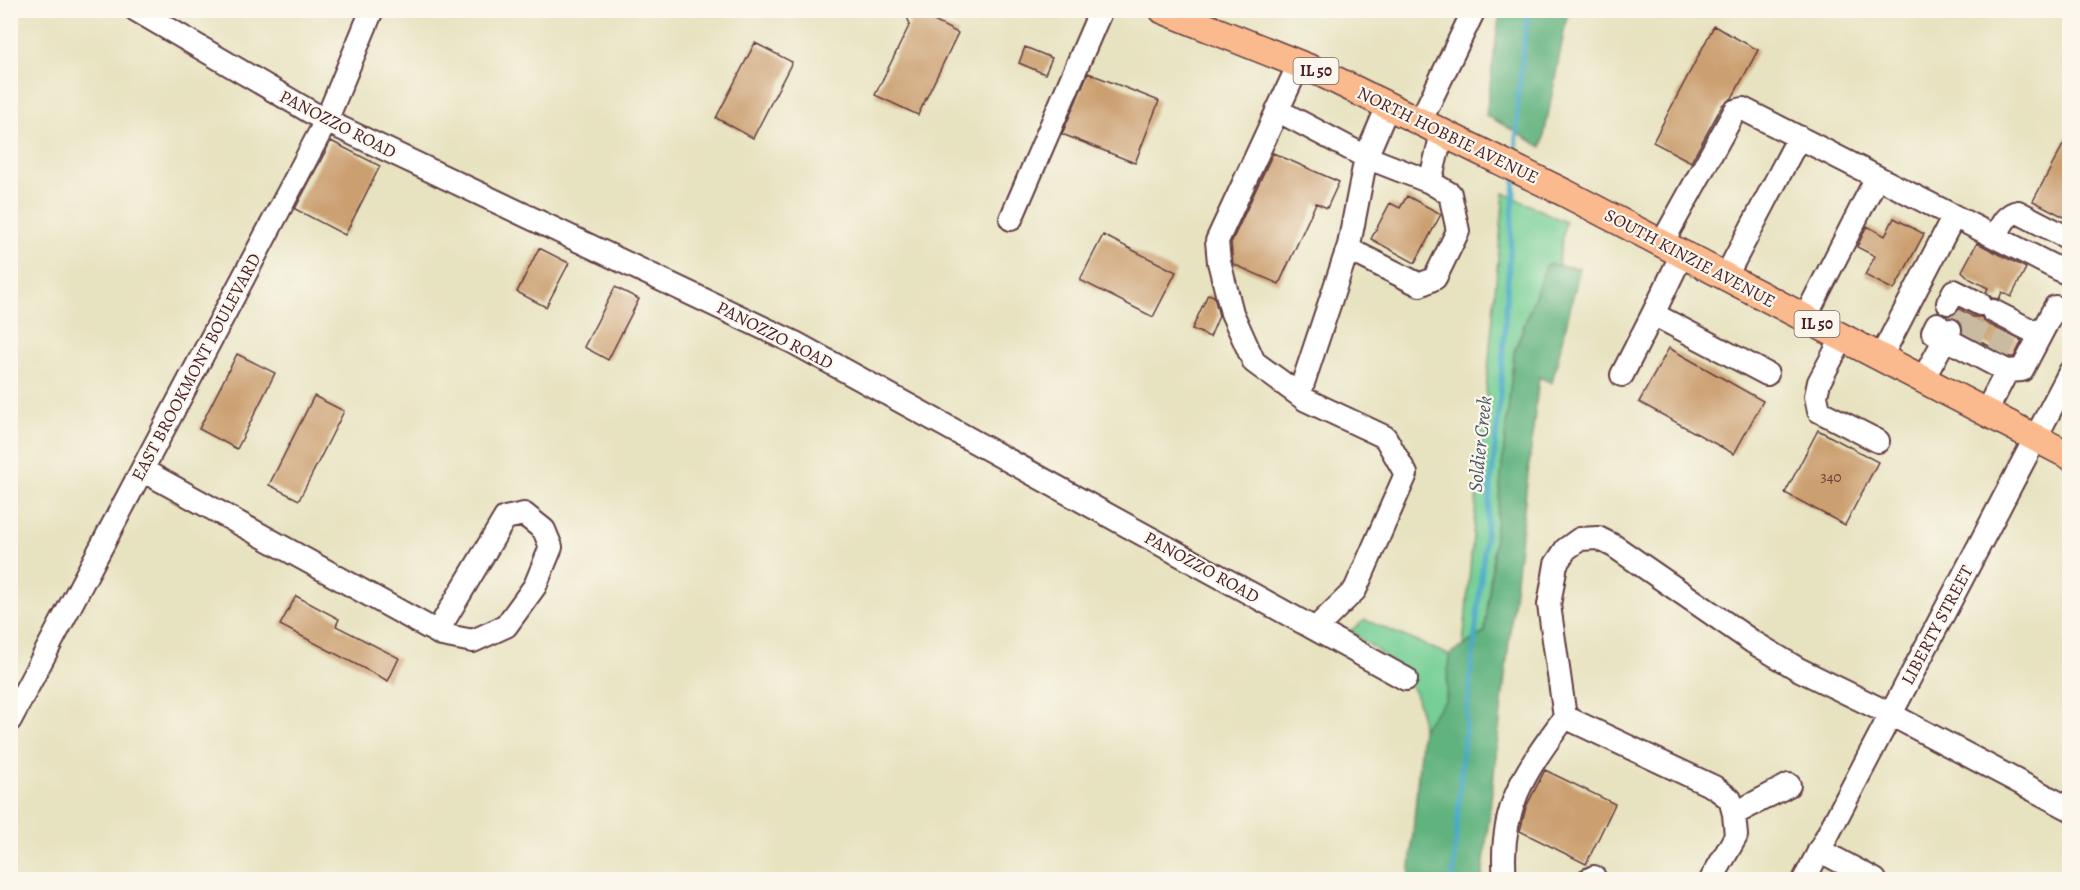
<svg xmlns="http://www.w3.org/2000/svg" width="2080" height="890" font-family="Alegreya,serif">
<style>
.green{fill:#76cf95;stroke:#607760;stroke-width:1.5}
.forest{fill:#60b27e;stroke:#556854;stroke-width:1.5}
.lines{fill:none;stroke-linecap:round;stroke-linejoin:round}
.stream{stroke:#48aac8;stroke-width:5}
.building{fill:#cb9f70}
.minor-tunnel{stroke:#c8bba1;stroke-width:22;stroke-dasharray:22 11;stroke-linecap:butt}
.minor-casing{stroke:#623c41;stroke-width:26}
.major-casing{stroke:#623c41;stroke-width:30}
.minor{stroke:#fff;stroke-width:22}
.major{stroke:#fbba8d;stroke-width:27}
.labels{text-anchor:middle;dominant-baseline:central;stroke-width:4.5;stroke-linejoin:round;paint-order:stroke}
.number-label{font-size:15px;fill:#6a3f3c}
.shield{fill:#fbf7ec;stroke:#7f6065;stroke-width:1.5}
.shield-label{font-size:16px;font-weight:bold;fill:#4a1f2b}
.street-label{font-size:18px;fill:#4a1f2b;stroke:#fbf7ec}
.water-label{font-size:20px;font-style:italic;fill:#49576a;stroke:#fbf7ec}
</style>
<rect width="100%" height="100%" fill="#fbf7ec"/>
<filter id="ink" filterUnits="userSpaceOnUse"><feTurbulence type="fractalNoise" baseFrequency=".0167" numOctaves="2"/><feDisplacementMap in="SourceGraphic" scale="12" xChannelSelector="R" yChannelSelector="G"/><feConvolveMatrix kernelMatrix="1 2 1 2 8 2 1 2 1" color-interpolation-filters="sRGB"/></filter>
<filter id="wash" filterUnits="userSpaceOnUse"><feTurbulence type="fractalNoise" baseFrequency=".008" numOctaves="4" result="noise"/><feDisplacementMap in="SourceGraphic" scale="24" xChannelSelector="R" yChannelSelector="G"/><feGaussianBlur stdDeviation="1.35" result="paint"/><feColorMatrix in="noise" values="0 0 0 0 0 0 0 0 0 0 0 0 0 0 0 0 0 1.4 0 .05"/><feComposite in="paint" operator="in"/></filter>
<g filter="url(#wash)">
<rect width="100%" height="100%" fill="#e7e2bf"/>
<!-- green -->
<path class="green" d="M 1504,193 L 1565,222 L 1558,265 L 1547,264 L 1514,352 L 1485,632 L 1463,646 Z
M 1365,620 L 1449,655 L 1446,700 L 1422,728 C 1421,721 1421,712 1419,705 C 1411,671 1376,650 1350,631 Z"/>
<!-- forest -->
<path class="forest" d="M 1500,11 L 1568,11 L 1542,147 L 1486,115 Z
M 1547,264 L 1580,268 L 1552,383 L 1539,377 L 1482,879 L 1409,879 L 1422,728 L 1446,700 L 1449,655 L 1485,632 L 1514,353 Z"/>
<g class="lines">
<!-- stream -->
<path class="stream" d="M 1516,161 L 1518,96 L 1528,10
M 1453,880 L 1462,758 L 1499,410 L 1515,179"/>
</g>
<g id="blocks">
<!-- building -->
<path class="building" d="M 904,10 L 912,10 L 958,33 L 918,115 L 875,95 L 910,24 Z
M 1714,26 L 1758,50 L 1732,98 L 1723,104 L 1691,162 L 1653,142 Z
M 755,43 L 792,62 L 753,138 L 716,118 Z
M 1025,47 L 1052,58 L 1045,74 L 1019,63 Z
M 1088,73 L 1159,101 L 1135,163 L 1062,134 Z
M 2070,132 L 2070,220 L 2033,201 Z
M 331,141 L 380,166 L 345,235 L 295,209 Z
M 1273,153 L 1339,182 L 1327,208 L 1316,203 L 1279,284 L 1233,264 L 1231,243 Z
M 1407,196 L 1441,214 L 1415,263 L 1371,239 L 1390,203 L 1400,208 Z
M 1894,218 L 1924,234 L 1894,290 L 1865,275 L 1875,256 L 1857,247 L 1867,226 L 1885,236 Z
M 1103,235 L 1176,272 L 1153,317 L 1080,280 Z
M 1977,243 L 2026,268 L 2011,297 L 2002,292 L 1999,299 L 1992,298 L 1986,292 L 1988,288 L 1970,279 L 1962,271 Z
M 539,248 L 569,263 L 546,307 L 517,292 Z
M 615,287 L 639,299 L 608,360 L 584,347 Z
M 1208,294 L 1214,296 L 1219,316 L 1210,337 L 1192,329 Z
M 1960,310 L 1973,317 L 1981,317 L 1986,323 L 2022,341 L 2014,357 L 2010,357 L 1963,332 L 1961,323 L 1956,318 L 1948,316 L 1955,315 Z
M 1669,348 L 1763,401 L 1734,454 L 1639,402 Z
M 237,354 L 275,373 L 237,449 L 199,429 Z
M 314,396 L 344,411 L 299,500 L 269,485 Z
M 1818,430 L 1878,462 L 1845,525 L 1785,493 Z
M 296,596 L 339,619 L 336,626 L 399,658 L 388,681 L 280,625 Z
M 1545,770 L 1615,804 L 1586,864 L 1520,831 L 1526,807 Z"/>
</g>
</g>
<g filter="url(#ink)">
<use href="#blocks" fill-opacity="0" stroke="#623c41" stroke-width="1.5"/>
<g class="lines">
<!-- minor-tunnel -->
<path class="minor-tunnel" d="M 1950,330 L 1961,310
M 1969,341 L 1987,308
M 1997,355 L 2008,334"/>
<!-- minor casing -->
<g class="minor-casing">
<path id="minor" d="M 136,10 L 326,121 L 795,343 L 1406,679
M 1299,64 L 1217,241 L 1219,262 L 1232,313 L 1254,362 L 1306,400 L 1385,437 L 1406,474 L 1355,590 L 1315,629
M 1277,110 L 1366,157 L 1388,106
M 1420,122 L 1474,10
M 1011,219 L 1101,10
M 1996,237 C 2001,226 2005,214 2018,212 L 2070,239
M 1662,243 L 1735,111 L 1743,109 L 2070,275
M 1348,249 L 1420,285 L 1435,278 L 1458,231 L 1450,194 L 1430,182 L 1442,133
M 1682,254 L 1653,314 L 1767,374
M 1726,276 L 1799,137
M 1948,303 L 1954,291 L 1980,304
M 1993,311 L 2040,335
M 1805,318 L 1877,177
M 1937,324 L 1933,332 L 2007,371 L 2022,370 L 2055,307 L 2070,314
M 1843,337 L 1819,382 L 1816,396 L 1819,411 L 1878,441
M 1881,357 L 1954,216
M 1622,375 L 1653,314
M 1923,379 L 1950,330
M 1299,395 L 1349,245 L 1366,157 L 1430,182
M 1986,412 L 2007,371
M 142,470 L 437,632 L 442,635 L 473,641 L 506,626 L 535,586 L 551,547 L 544,530 L 524,514 L 505,518 L 437,632
M 10,720 L 326,121 L 372,10
M 1789,785 L 1734,814 L 1730,799 L 1714,787 L 1565,717 L 1549,605 L 1556,564 L 1566,549 L 1580,539 L 1598,538 L 1614,546 L 1753,642 L 1798,669 L 1890,714 L 2070,809
M 1819,850 L 1875,880
M 1505,880 C 1498,808 1525,772 1565,717
M 1588,880 L 1594,877
M 1711,880 L 1736,836 L 1734,814
M 1804,880 L 2070,372"/>
</g>
<!-- major casing -->
<g class="major-casing">
<path id="major" d="M 1163,10 L 1319,72 L 1565,193 L 2070,456"/>
</g>
<!-- minor -->
<use href="#minor" class="minor"/>
<!-- major -->
<use href="#major" class="major"/>
</g>
</g>
<g class="labels">
<!-- number labels -->
<g class="number-label">
<text x="1831" y="477">340</text>
</g>
<!-- shield labels -->
<g class="shield">
<rect x="1293.5" y="58" width="45" height="26" rx="4.5"/>
<rect x="1794.5" y="311" width="45" height="26" rx="4.5"/>
</g>
<g class="shield-label">
<text x="1316" y="71">IL 50</text>
<text x="1817" y="324">IL 50</text>
</g>
<!-- street labels -->
<g class="street-label">
<text transform="translate(338 124) rotate(27)">PANOZZO ROAD</text>
<text transform="translate(1448 135) rotate(26)">NORTH HOBBIE AVENUE</text>
<text transform="translate(1690 258) rotate(28)">SOUTH KINZIE AVENUE</text>
<text transform="translate(775 335) rotate(27)">PANOZZO ROAD</text>
<text transform="translate(196 367) rotate(-62)">EAST BROOKMONT BOULEVARD</text>
<text transform="translate(1202 567) rotate(29)">PANOZZO ROAD</text>
<text transform="translate(1937 625) rotate(-62)">LIBERTY STREET</text>
</g>
<!-- water labels -->
<g class="water-label">
<text transform="translate(1480 444) rotate(-84)">Soldier Creek</text>
</g>
</g>
<!-- margin -->
<rect width="2080" height="890" fill="none" stroke="#fbf7ec" stroke-width="36"/>
</svg>
